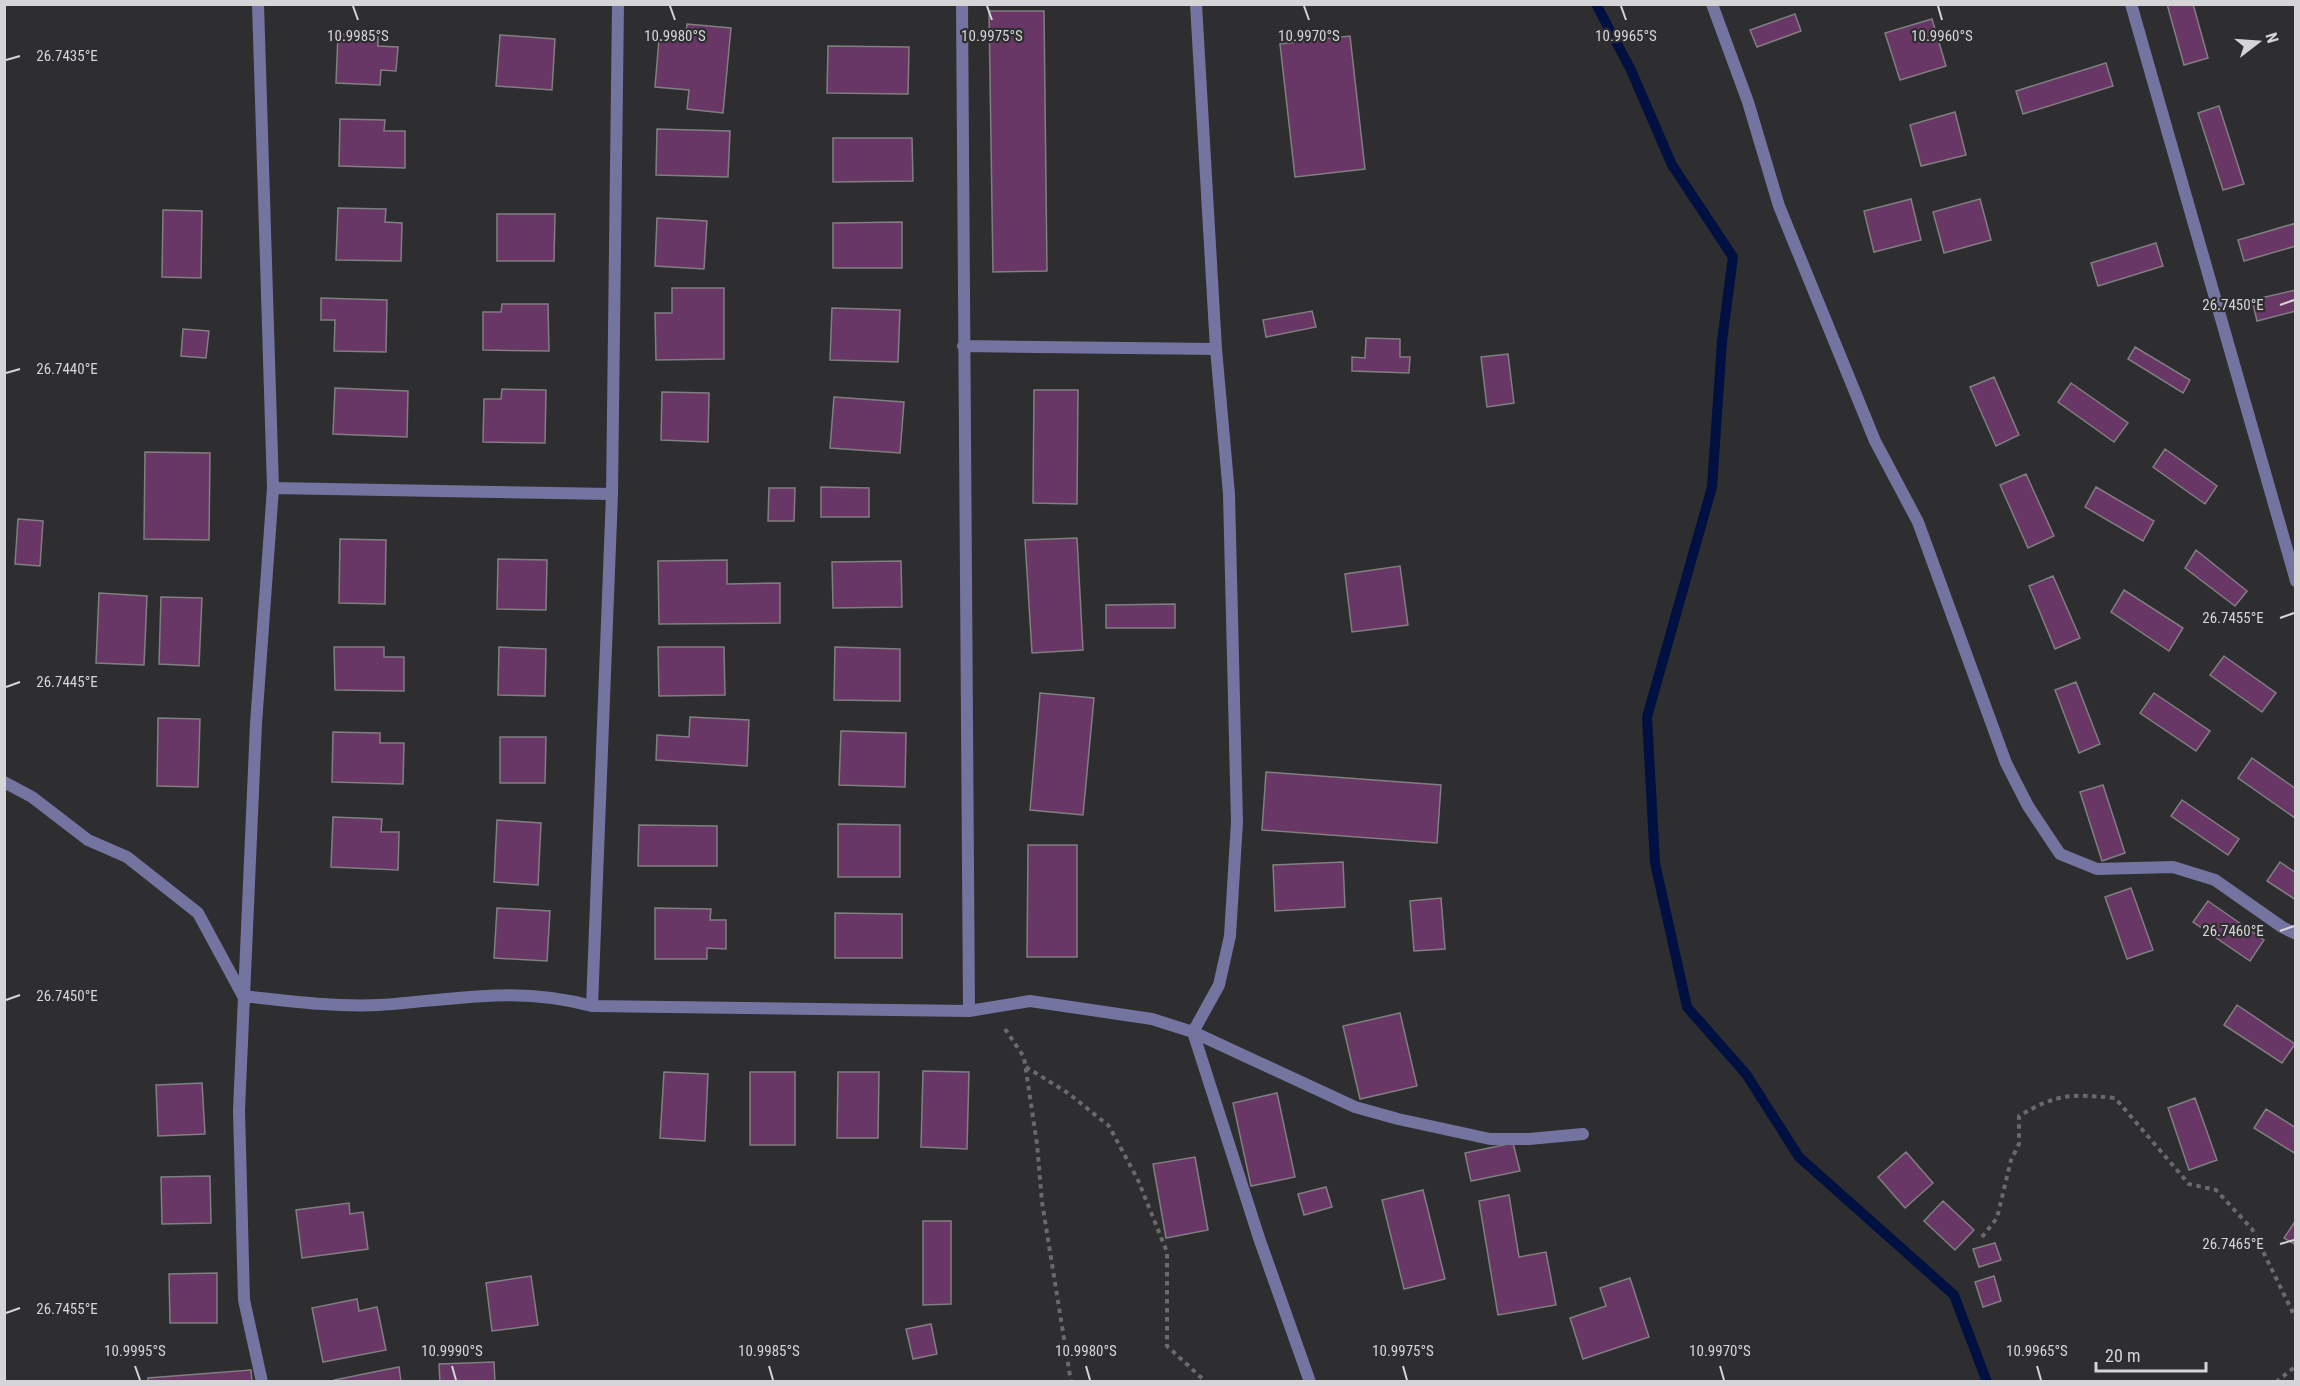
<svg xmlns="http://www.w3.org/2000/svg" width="2300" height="1386" font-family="'Roboto Condensed',sans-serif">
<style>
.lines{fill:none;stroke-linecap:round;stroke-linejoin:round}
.stream{stroke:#001040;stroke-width:10}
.building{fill:#683766;stroke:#817e81;stroke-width:1.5}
.path{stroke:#6a696c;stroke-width:4;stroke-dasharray:4.5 4.5;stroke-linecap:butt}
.street{stroke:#7474a1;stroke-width:12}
.ticks{fill:none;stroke:#d5d4d6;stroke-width:2}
.ticks-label{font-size:15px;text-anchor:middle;fill:#d5d4d6;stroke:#2e2d30;stroke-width:4.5;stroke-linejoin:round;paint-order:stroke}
</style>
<rect width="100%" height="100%" fill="#2e2d30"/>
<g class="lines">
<!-- stream -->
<path class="stream" d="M 1596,4 L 1631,70 L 1672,165 L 1733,257 L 1722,341 L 1712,487 L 1647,717 L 1655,863 L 1687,1007 L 1746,1074 L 1799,1157 L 1954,1295 L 1987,1382"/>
</g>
<!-- building -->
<path class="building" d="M 2167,4 L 2193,4 L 2208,58 L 2184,65 Z
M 989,11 L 1044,11 L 1047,271 L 993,272 Z
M 1795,14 L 1801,31 L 1757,47 L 1750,30 Z
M 1932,19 L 1946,66 L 1900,80 L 1885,33 Z
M 687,24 L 731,28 L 723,113 L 687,109 L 689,90 L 655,87 L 659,39 L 685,41 Z
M 338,34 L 378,36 L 378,46 L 398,47 L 396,71 L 381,70 L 380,85 L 336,83 Z
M 500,35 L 555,39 L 552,90 L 496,86 Z
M 1350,36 L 1365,169 L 1295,177 L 1280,44 Z
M 828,46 L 909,47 L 908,94 L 827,93 Z
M 2106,63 L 2113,86 L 2023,114 L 2016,91 Z
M 2219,106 L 2244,184 L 2223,190 L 2198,113 Z
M 1955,112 L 1966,155 L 1921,166 L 1910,125 Z
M 340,119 L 385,120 L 384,131 L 405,131 L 405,168 L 339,166 Z
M 657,129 L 730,131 L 728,177 L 656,175 Z
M 833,138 L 912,138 L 913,181 L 833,182 Z
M 1911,199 L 1921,240 L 1874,252 L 1864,211 Z
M 1980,199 L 1991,240 L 1944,253 L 1933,212 Z
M 338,208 L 386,209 L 385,222 L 402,223 L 401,261 L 336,260 Z
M 163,210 L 202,211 L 201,278 L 162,277 Z
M 497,214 L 555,214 L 554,261 L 497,261 Z
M 657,218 L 707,221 L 704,269 L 655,266 Z
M 902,222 L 902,268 L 833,268 L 833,223 Z
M 2296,223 L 2296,246 L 2244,261 L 2238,240 Z
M 2156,243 L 2163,266 L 2098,286 L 2091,263 Z
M 672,288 L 724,288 L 724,359 L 656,360 L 655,313 L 672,313 Z
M 2296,290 L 2296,311 L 2257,321 L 2252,300 Z
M 321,298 L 387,300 L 386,352 L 334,351 L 335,320 L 321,320 Z
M 502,304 L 548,304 L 549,351 L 483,350 L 483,312 L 501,312 Z
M 832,308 L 900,310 L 898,362 L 830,360 Z
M 1312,311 L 1316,327 L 1266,337 L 1263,320 Z
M 183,329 L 209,331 L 206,358 L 181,356 Z
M 1366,338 L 1400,339 L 1400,357 L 1410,357 L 1409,373 L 1352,371 L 1352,357 L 1365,358 Z
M 2135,347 L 2190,380 L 2183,393 L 2128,359 Z
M 1508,354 L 1514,403 L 1487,407 L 1481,357 Z
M 1994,377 L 2019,435 L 1996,446 L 1970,387 Z
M 2071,383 L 2128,423 L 2114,442 L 2058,402 Z
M 335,388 L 408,391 L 407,437 L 333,434 Z
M 502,389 L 546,390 L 545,443 L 483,442 L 484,399 L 501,399 Z
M 1034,390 L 1078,390 L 1077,504 L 1033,503 Z
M 662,392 L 709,393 L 708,442 L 661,440 Z
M 834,397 L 904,402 L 900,453 L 830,448 Z
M 2165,449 L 2217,486 L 2205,504 L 2153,467 Z
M 145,452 L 210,453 L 209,540 L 144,539 Z
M 2026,474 L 2054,536 L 2028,548 L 2000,485 Z
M 821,487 L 869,488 L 869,517 L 821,517 Z
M 2096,487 L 2154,521 L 2143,541 L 2085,507 Z
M 769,488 L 795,488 L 794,521 L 768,521 Z
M 18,519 L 43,521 L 40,566 L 15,564 Z
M 1077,538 L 1083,650 L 1032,653 L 1025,540 Z
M 340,539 L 386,540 L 385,604 L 339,603 Z
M 2196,550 L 2247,591 L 2235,606 L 2185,568 Z
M 498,559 L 547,560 L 546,610 L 497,609 Z
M 727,560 L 727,584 L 780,583 L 780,623 L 659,624 L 658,561 Z
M 901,561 L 902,607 L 833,608 L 832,562 Z
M 1400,566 L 1408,625 L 1352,632 L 1345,574 Z
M 2053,576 L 2080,638 L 2055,649 L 2029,586 Z
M 2124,590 L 2183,628 L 2169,651 L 2111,612 Z
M 99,593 L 147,596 L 144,665 L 96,663 Z
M 161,597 L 202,598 L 199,666 L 159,664 Z
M 1175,604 L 1175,628 L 1106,628 L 1106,605 Z
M 334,647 L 384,647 L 384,657 L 404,657 L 404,691 L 335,690 Z
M 499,647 L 546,649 L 545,696 L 498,695 Z
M 658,647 L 724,647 L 725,695 L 659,696 Z
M 835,647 L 900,649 L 900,701 L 834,700 Z
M 2224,656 L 2276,693 L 2262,712 L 2210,675 Z
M 2076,682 L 2100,744 L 2079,753 L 2055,690 Z
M 1040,693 L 1094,698 L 1083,815 L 1030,810 Z
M 2154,693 L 2210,731 L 2196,751 L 2140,713 Z
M 690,717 L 749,720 L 747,766 L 656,760 L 657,735 L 689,737 Z
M 158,718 L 200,719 L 198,787 L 157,786 Z
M 841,731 L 906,733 L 905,787 L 839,785 Z
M 333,732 L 380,733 L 380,743 L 404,743 L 403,784 L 332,782 Z
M 500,737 L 546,737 L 545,783 L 500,783 Z
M 2252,758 L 2296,789 L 2295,818 L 2238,778 Z
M 1266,772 L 1441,785 L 1437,843 L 1262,830 Z
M 2103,785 L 2125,853 L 2102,861 L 2080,792 Z
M 2182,800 L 2239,839 L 2228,855 L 2171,816 Z
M 333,817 L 382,819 L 381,832 L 399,832 L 398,870 L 331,867 Z
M 497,820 L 541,823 L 538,885 L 494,882 Z
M 838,824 L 900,825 L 900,877 L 838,877 Z
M 639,825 L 717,826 L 717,866 L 638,866 Z
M 1028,845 L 1077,845 L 1077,957 L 1027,957 Z
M 1343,862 L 1345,907 L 1275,911 L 1273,865 Z
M 2280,862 L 2296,873 L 2296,900 L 2267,881 Z
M 2131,888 L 2153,950 L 2127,959 L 2105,897 Z
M 1441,898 L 1445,949 L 1414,951 L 1410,901 Z
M 2208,901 L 2264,940 L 2250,961 L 2193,922 Z
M 497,908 L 550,911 L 547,961 L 494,958 Z
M 655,908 L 711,909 L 710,920 L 726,920 L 726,949 L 707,948 L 707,959 L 655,959 Z
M 835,913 L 902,914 L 902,958 L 835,958 Z
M 2237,1005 L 2295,1044 L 2282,1063 L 2224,1025 Z
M 1400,1013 L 1417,1086 L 1360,1099 L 1343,1026 Z
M 923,1071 L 969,1072 L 967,1149 L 921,1147 Z
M 664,1072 L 708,1074 L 705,1141 L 660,1138 Z
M 750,1072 L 795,1072 L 795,1145 L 750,1145 Z
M 838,1072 L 879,1072 L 878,1138 L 837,1138 Z
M 202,1083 L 205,1134 L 158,1136 L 156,1085 Z
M 1277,1093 L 1295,1177 L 1251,1186 L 1233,1103 Z
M 2195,1098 L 2217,1160 L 2189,1170 L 2168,1108 Z
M 2266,1109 L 2296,1128 L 2296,1154 L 2254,1128 Z
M 1513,1143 L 1520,1171 L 1471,1181 L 1465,1153 Z
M 1906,1152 L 1933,1183 L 1905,1208 L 1878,1177 Z
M 1195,1157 L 1208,1230 L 1166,1238 L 1153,1164 Z
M 210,1176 L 211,1223 L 162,1224 L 161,1177 Z
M 1326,1187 L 1332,1207 L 1304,1215 L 1298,1194 Z
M 1423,1190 L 1445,1279 L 1404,1289 L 1382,1200 Z
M 1509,1195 L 1519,1257 L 1546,1252 L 1556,1305 L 1498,1315 L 1479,1201 Z
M 1943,1201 L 1974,1230 L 1955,1250 L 1924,1221 Z
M 349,1203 L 350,1214 L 363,1212 L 368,1249 L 302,1258 L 296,1210 Z
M 2296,1220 L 2296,1245 L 2284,1238 Z
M 923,1221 L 951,1221 L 951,1304 L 923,1305 Z
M 1995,1243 L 2001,1260 L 1979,1267 L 1973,1249 Z
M 217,1273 L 217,1323 L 170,1323 L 169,1274 Z
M 531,1276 L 538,1325 L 492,1331 L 486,1283 Z
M 1994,1276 L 2001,1301 L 1983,1307 L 1975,1282 Z
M 1630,1278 L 1649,1337 L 1583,1359 L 1570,1318 L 1606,1306 L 1600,1288 Z
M 357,1299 L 359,1311 L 377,1307 L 386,1350 L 323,1362 L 312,1308 Z
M 931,1324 L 937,1354 L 913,1359 L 906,1329 Z
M 494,1362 L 495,1382 L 440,1382 L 439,1364 Z
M 399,1367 L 401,1382 L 334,1382 L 334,1380 Z
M 251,1370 L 252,1382 L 148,1382 L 148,1378 Z"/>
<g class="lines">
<!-- path -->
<path class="path" d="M 1005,1029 L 1024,1057 L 1037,1144 L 1042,1202 L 1071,1382
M 1026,1067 L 1068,1093 L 1109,1126 L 1138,1180 L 1167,1252 L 1167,1346 L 1206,1382
M 1982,1237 L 1997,1218 L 2011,1160 L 2019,1144 L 2019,1116 C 2058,1093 2071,1094 2115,1098 L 2189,1184 L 2216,1190 L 2252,1229 L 2296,1319
M 2276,1382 L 2296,1366"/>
<!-- street -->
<path class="street" d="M 258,4 L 273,488 L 256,724 L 239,1110 L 244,1300 L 262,1382
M 962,4 L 969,1011
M 1196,4 L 1216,349 L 1229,494 L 1237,822 L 1230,936 L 1219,985 L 1193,1032 L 1259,1238 L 1310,1382
M 1712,4 L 1748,102 L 1779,206 L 1875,441 L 1918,522 L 2006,763 L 2028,806 L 2060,854 L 2097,869 L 2173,867 L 2215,880 L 2282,927 L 2296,934
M 2131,4 L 2296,581
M 963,346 L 1216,349
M 273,488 L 612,494
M 4,782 L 32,797 L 88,840 L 127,857 L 198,913 L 243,996 C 288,1001 333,1007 379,1005 C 456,1000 516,985 592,1006 L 969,1011 L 1030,1001 L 1152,1019 L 1193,1032 L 1355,1107 L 1398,1119 L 1490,1139 L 1529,1139 L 1583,1134
M 592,1006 L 612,494 L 618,4"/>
</g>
<!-- ticks -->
<path class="ticks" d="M 353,6 L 358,20M 670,6 L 675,20M 987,6 L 992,20M 1304,6 L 1309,20M 1621,6 L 1626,20M 1938,6 L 1942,20M 6,60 L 20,56M 2280,305 L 2294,300M 6,373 L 20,369M 2280,618 L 2294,613M 6,687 L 20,682M 2280,931 L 2294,926M 6,1000 L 20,995M 2280,1244 L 2294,1240M 6,1313 L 20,1308M 135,1366 L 140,1380M 452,1366 L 456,1380M 769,1366 L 773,1380M 1086,1366 L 1090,1380M 1403,1366 L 1407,1380M 1720,1366 L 1724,1380M 2037,1366 L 2041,1380"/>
<g class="ticks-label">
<text x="358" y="41">10.9985°S</text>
<text x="675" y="41">10.9980°S</text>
<text x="992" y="41">10.9975°S</text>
<text x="1309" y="41">10.9970°S</text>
<text x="1626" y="41">10.9965°S</text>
<text x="1942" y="41">10.9960°S</text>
<text x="67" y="61">26.7435°E</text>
<text x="2233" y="310">26.7450°E</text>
<text x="67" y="374">26.7440°E</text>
<text x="2233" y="623">26.7455°E</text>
<text x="67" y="687">26.7445°E</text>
<text x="2233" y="936">26.7460°E</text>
<text x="67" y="1001">26.7450°E</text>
<text x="2233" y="1249">26.7465°E</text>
<text x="67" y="1314">26.7455°E</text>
<text x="135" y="1356">10.9995°S</text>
<text x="452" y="1356">10.9990°S</text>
<text x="769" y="1356">10.9985°S</text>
<text x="1086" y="1356">10.9980°S</text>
<text x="1403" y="1356">10.9975°S</text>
<text x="1720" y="1356">10.9970°S</text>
<text x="2037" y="1356">10.9965°S</text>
</g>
<!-- border -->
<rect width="2300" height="1386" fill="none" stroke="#d5d4d6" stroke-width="12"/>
<!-- north arrow -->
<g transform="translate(2258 42) rotate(73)" stroke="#2e2d30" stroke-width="4.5" paint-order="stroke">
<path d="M0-4.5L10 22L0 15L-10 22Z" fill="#d5d4d6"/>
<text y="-9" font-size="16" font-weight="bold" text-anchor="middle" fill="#d5d4d6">N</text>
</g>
<!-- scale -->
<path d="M2096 1362v9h110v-9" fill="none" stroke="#d5d4d6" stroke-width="3"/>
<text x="2105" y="1362" font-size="18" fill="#d5d4d6" stroke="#2e2d30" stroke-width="4.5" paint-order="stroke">20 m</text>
</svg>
